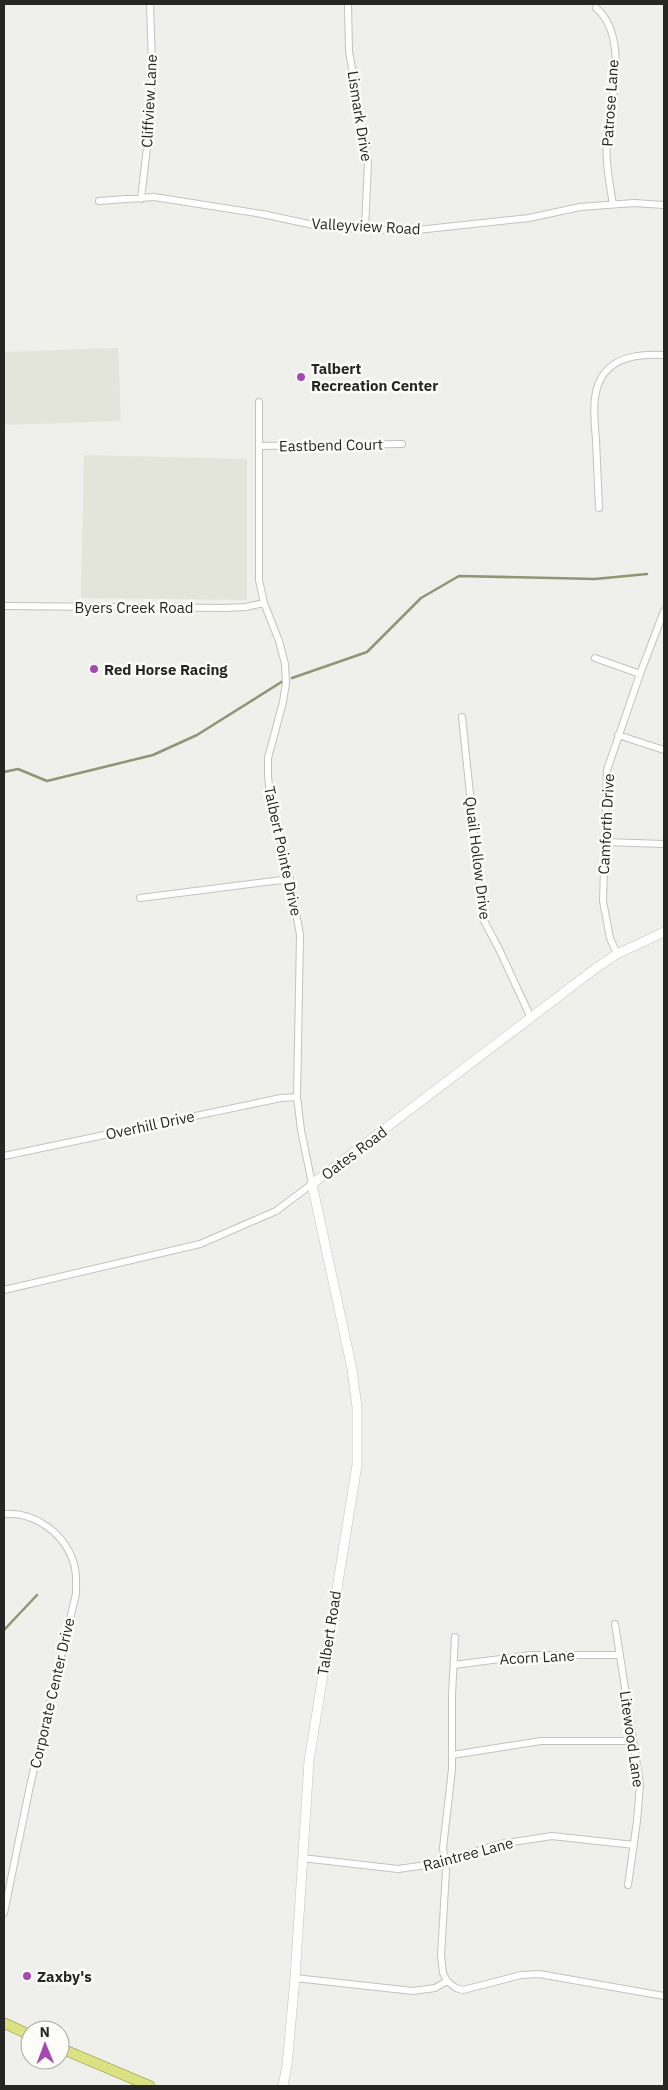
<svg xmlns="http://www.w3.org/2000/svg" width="668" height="2090" font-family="'IBM Plex Sans',sans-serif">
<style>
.built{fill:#e3e4da}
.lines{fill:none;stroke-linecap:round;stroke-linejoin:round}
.stream{stroke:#919574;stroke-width:2.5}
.street-casing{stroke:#c2c3c0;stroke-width:8}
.secondary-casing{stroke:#c2c3c0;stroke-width:10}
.primary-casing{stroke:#8d932d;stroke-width:11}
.street{stroke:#fff;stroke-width:6}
.secondary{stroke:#fff;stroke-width:9}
.primary{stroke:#dce283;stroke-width:10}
.poi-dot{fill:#a648b2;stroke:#fcfcf9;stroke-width:2}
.labels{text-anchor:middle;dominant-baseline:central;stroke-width:5;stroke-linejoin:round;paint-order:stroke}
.street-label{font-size:15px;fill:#262625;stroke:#fcfcf9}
.poi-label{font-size:15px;font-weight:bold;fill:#262625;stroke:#fcfcf9;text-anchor:start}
</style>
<rect width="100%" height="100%" fill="#efefec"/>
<!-- built -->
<path class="built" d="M 118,348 L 121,421 L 4,425 L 4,352 Z
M 84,455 L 247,459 L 247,600 L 81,598 Z"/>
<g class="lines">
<!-- stream -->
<path class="stream" d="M 292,678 L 367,652 L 421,598 L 459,576 L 595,579 L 647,574
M 4,772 L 18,769 L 47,781 L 153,755 L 197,735 L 283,681
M 4,1630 L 37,1595"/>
<!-- street casing -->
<g class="street-casing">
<path id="street" d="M 348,4 L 349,51 L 368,162 L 365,229
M 596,8 C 620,28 617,69 613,98 C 612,111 608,123 607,136 C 605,160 609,181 613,204
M 141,199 L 150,121 L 152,65 L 150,4
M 99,201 L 154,197 L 262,214 L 323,227 L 408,231 L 529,218 L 580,207 L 634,203 L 664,205
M 259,446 L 402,444
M 599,508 C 598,485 597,463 596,440 C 595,426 593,411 595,398 C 600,359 632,353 664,355
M 4,606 L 224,608 L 246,607 L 264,603
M 595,658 L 640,674
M 462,717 L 483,919 L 499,949 L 531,1018
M 618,735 L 664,750
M 605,842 L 664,844
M 140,898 L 290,879
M 617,954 L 610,938 L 603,901 L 607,770 L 640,674 L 664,611
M 4,1156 L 281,1098 L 297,1097
M 4,1290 L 200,1244 L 276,1211 L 312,1184 L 301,1130 L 297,1097 L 300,935 L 290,879 L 270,795 L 268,776 L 268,758 L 283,702 L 286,683 L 285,664 L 279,641 L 264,603 L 259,580 L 259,402
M 4,1514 C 35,1512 65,1533 74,1564 C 77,1573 76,1584 76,1594 L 30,1786 L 4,1913
M 615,1624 L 640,1784 L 637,1821 L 628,1885
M 454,1665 L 531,1655 L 620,1655
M 452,1755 L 541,1741 L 632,1741
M 302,1858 L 398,1869 L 433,1864 L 500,1844 L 552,1836 L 634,1845
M 295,1978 L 413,1991 L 435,1988 L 447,1981 L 456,1988 L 463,1990 L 521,1975 L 539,1974 L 664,1996
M 447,1981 L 443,1973 L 441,1955 L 446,1871 L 443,1848 L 452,1769 L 452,1695 L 455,1637"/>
</g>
<!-- secondary casing -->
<g class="secondary-casing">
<path id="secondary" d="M 283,2086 L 287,2065 L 295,1978 L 309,1761 L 357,1465 L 357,1407 L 352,1369 L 312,1184 L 596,968 L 617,954 L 664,932"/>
</g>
<!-- primary casing -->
<g class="primary-casing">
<path id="primary" d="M 4,2023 L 30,2035
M 60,2048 L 150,2086"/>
</g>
<!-- street -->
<use href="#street" class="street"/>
<!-- secondary -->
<use href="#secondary" class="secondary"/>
<!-- primary -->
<use href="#primary" class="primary"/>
</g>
<!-- markers -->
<g class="poi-dot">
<circle cx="301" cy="377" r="5"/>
<circle cx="94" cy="669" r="5"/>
<circle cx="27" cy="1976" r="5"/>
</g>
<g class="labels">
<!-- street labels -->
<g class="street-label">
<text transform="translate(149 101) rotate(-87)">Cliffview Lane</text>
<text transform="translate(610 103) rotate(-86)">Patrose Lane</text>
<text transform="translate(360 116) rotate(81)">Lismark Drive</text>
<text transform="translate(366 226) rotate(3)">Valleyview Road</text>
<text transform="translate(331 445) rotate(-1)">Eastbend Court</text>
<text x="134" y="607">Byers Creek Road</text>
<text transform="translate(606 824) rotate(-87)">Camforth Drive</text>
<text transform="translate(283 851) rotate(78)">Talbert Pointe Drive</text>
<text transform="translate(478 858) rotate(83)">Quail Hollow Drive</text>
<text transform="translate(150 1125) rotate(-12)">Overhill Drive</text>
<text transform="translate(354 1153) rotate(-37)">Oates Road</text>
<text transform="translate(329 1633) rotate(-81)">Talbert Road</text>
<text transform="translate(537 1657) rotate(-3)">Acorn Lane</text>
<text transform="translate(52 1693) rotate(-77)">Corporate Center Drive</text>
<text transform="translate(632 1739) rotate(82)">Litewood Lane</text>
<text transform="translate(468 1854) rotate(-15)">Raintree Lane</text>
</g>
<!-- poi labels -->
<g class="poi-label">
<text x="311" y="368">Talbert<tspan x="311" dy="17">Recreation Center</tspan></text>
<text x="104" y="669">Red Horse Racing</text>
<text x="37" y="1976">Zaxby's</text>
</g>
</g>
<!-- border -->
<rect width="668" height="2090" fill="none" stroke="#262625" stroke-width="10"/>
<!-- north arrow -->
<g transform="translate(45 2045) rotate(359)"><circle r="24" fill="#fcfcf9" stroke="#a6a6a4"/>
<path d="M0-4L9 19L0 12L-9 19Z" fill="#a648b2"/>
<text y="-8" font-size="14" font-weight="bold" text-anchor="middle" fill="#262625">N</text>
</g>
</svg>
